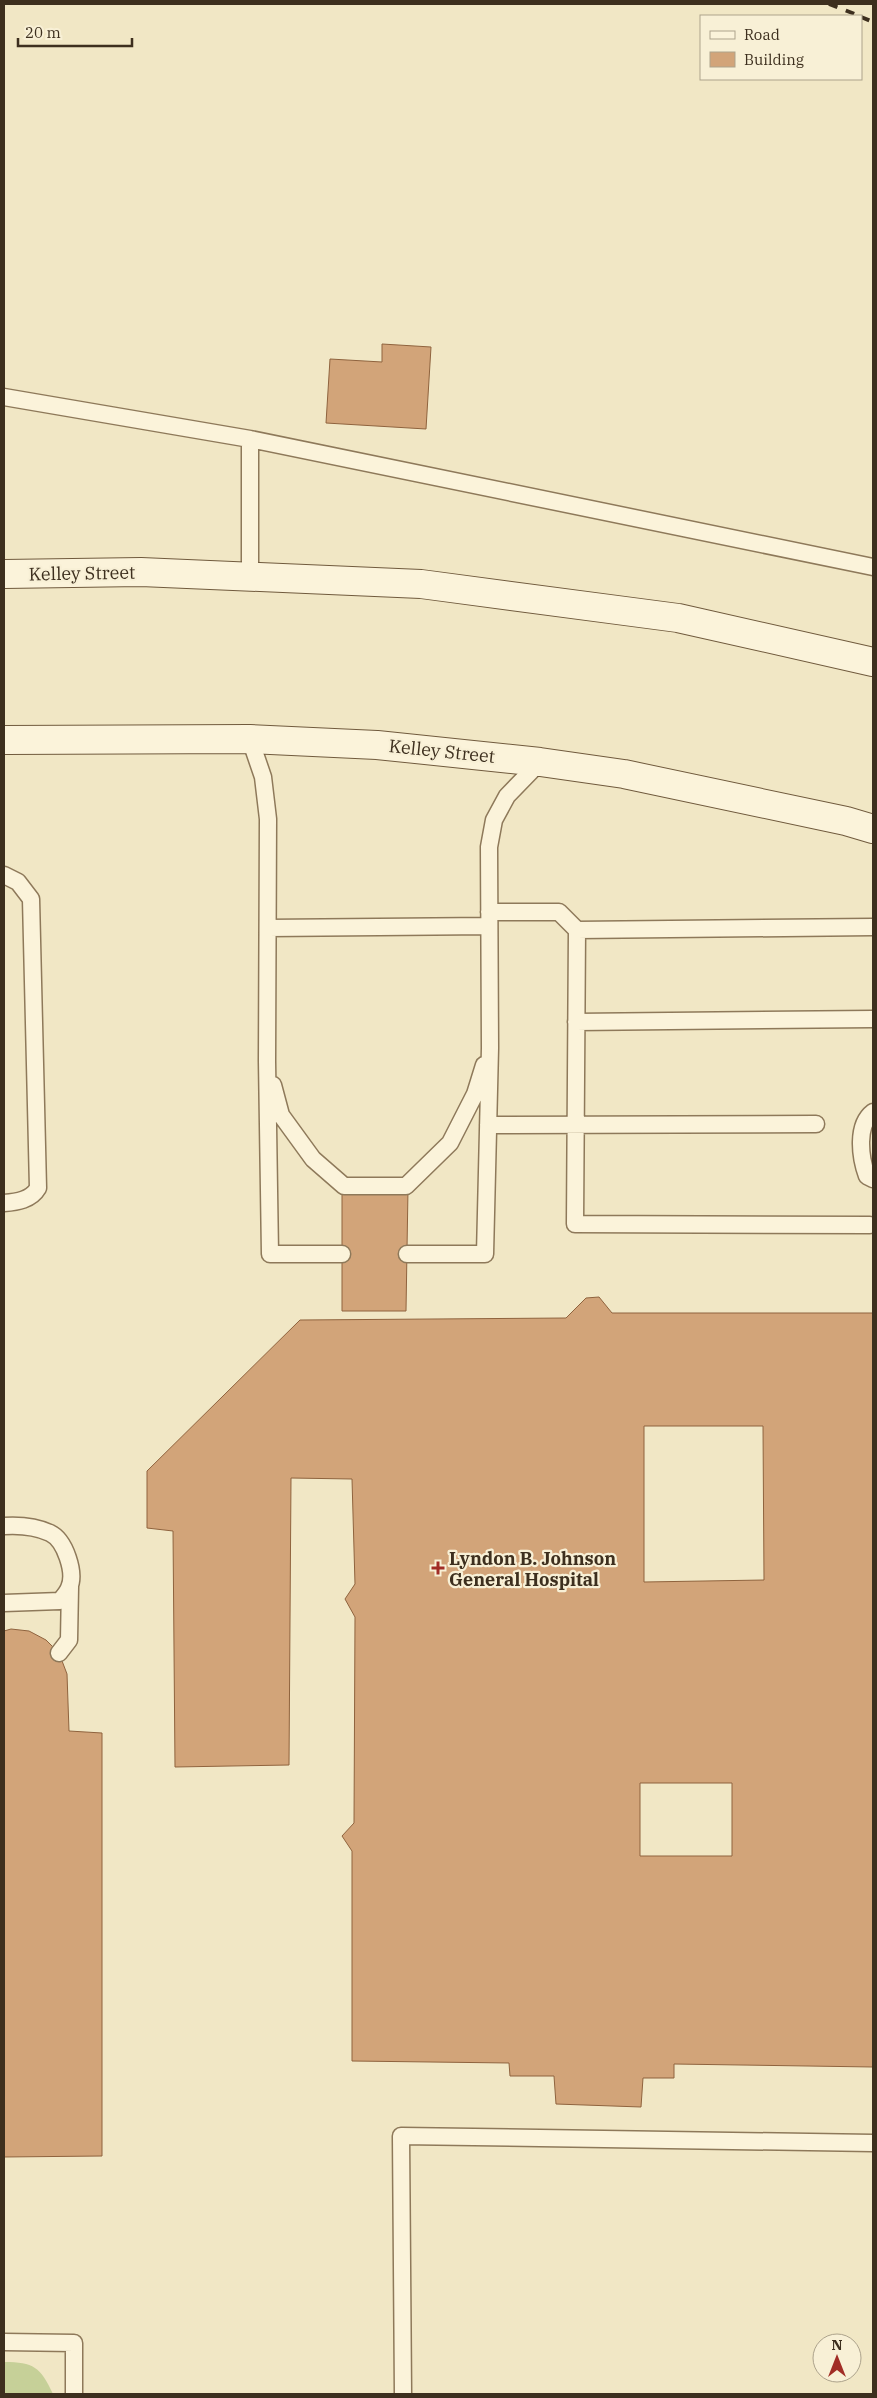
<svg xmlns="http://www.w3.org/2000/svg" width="877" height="2398" font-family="'IBM Plex Serif',serif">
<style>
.green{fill:#c6d098}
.building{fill:#d2a479;stroke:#8f633e;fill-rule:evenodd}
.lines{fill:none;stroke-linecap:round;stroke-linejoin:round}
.lane-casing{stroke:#8e795a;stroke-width:19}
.secondary-casing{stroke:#705a3d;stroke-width:30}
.lane{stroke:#fbf3da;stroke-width:16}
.secondary{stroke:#fbf3da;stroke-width:28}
.rail{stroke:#3d2f1e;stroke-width:4;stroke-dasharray:9 9;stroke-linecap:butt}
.poi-dot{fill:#a12d26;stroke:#f8f0d6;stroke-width:2}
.labels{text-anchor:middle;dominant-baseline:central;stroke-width:4.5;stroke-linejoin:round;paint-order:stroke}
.street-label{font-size:18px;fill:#3d2f1e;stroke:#f8f0d6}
.poi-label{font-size:18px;font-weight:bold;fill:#3d2f1e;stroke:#f8f0d6;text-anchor:start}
</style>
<rect width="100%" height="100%" fill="#f1e7c5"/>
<!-- green -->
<path class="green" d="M 4,2362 C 34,2362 40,2367 53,2394 L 4,2394 Z"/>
<!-- building -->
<path class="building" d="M 382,344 L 431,347 L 426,429 L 326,423 L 330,359 L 382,362 Z
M 342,1189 L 408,1189 L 406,1311 L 342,1311 Z
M 599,1297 L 612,1313 L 873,1313 L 873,2067 L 674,2064 L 674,2078 L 643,2078 L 641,2107 L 556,2104 L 554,2076 L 510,2076 L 509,2063 L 352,2061 L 352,1851 L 342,1836 L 354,1823 L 355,1617 L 345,1599 L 355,1584 L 352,1479 L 291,1478 L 289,1765 L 175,1767 L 173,1531 L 147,1528 L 147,1471 L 300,1320 L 566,1318 L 586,1298 ZM 644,1426 L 763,1426 L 764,1580 L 644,1582 ZM 640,1783 L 732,1783 L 732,1856 L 640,1856 Z
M 11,1629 L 29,1631 L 46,1640 L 59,1653 L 67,1674 L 69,1731 L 102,1733 L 102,2156 L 4,2157 L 4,1631 Z"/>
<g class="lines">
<!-- lane casing -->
<g class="lane-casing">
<path id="lane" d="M 4,397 L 250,439
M 250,577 L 250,439 L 873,567
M 250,739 L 263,777 L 268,819 L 267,1061 L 270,1254 L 342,1254
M 4,875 L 18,882 L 31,899 L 38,1188 C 31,1200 17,1202 4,1203
M 489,912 L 559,912 L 577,930
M 268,928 L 489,926
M 576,1022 L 873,1019
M 273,1085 L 281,1115 L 313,1159 L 344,1186 L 406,1186 L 450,1143 L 475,1094 L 484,1065
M 873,1112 C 856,1125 860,1157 867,1176 L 873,1179
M 488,1125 L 816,1124
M 870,1225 L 575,1224 L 577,930 L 873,927
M 407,1254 L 485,1254 L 490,1048 L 489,847 L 494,820 L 507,796 L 540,762
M 4,1526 C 20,1525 35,1526 50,1533 C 65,1540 76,1573 69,1588 C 67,1593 63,1597 60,1601 L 4,1603
M 59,1653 L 69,1640 L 70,1587
M 4,2342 L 74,2343 L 74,2394
M 403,2394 L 401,2136 L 873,2143"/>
</g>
<!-- secondary casing -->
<g class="secondary-casing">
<path id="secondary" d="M 4,574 L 141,572 L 421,584 L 678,618 L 873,662
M 4,740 L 250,739 L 377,745 L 540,762 L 624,774 L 846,821 L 873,829"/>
</g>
<!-- lane -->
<use href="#lane" class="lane"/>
<!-- secondary -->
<use href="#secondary" class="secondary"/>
<!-- rail -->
<path class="rail" d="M 829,4 L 860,16
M 861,17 L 873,22"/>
</g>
<!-- markers -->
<path class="poi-dot" d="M435.5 1560.5h5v5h5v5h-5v5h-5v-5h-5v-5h5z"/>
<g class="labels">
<!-- street labels -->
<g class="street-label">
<text transform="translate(82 573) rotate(-1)">Kelley Street</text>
<text transform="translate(442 751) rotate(6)">Kelley Street</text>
</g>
<!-- poi labels -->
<g class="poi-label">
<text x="449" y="1558">Lyndon B. Johnson<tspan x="449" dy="21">General Hospital</tspan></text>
</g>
</g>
<!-- border -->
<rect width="877" height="2398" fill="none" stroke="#3d2f1e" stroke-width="10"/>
<!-- legend -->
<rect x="700" y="15" width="162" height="65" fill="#f8f0d6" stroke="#ada38c"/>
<rect x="710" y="31" width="25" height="8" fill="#fbf3da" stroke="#ada38c"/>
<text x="744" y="40" font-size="15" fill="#3d2f1e">Road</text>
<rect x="710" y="52" width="25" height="15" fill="#d2a479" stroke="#ada38c"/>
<text x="744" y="65" font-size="15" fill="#3d2f1e">Building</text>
<!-- north arrow -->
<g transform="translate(837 2358)"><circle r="24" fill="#f8f0d6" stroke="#ada38c"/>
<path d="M0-4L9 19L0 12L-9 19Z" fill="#a12d26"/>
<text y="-8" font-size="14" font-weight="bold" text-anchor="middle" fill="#3d2f1e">N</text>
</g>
<!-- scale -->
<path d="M18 38v8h114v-8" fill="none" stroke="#3d2f1e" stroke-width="2.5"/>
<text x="25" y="38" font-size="15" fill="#3d2f1e" stroke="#f8f0d6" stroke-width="4" paint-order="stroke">20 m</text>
</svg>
